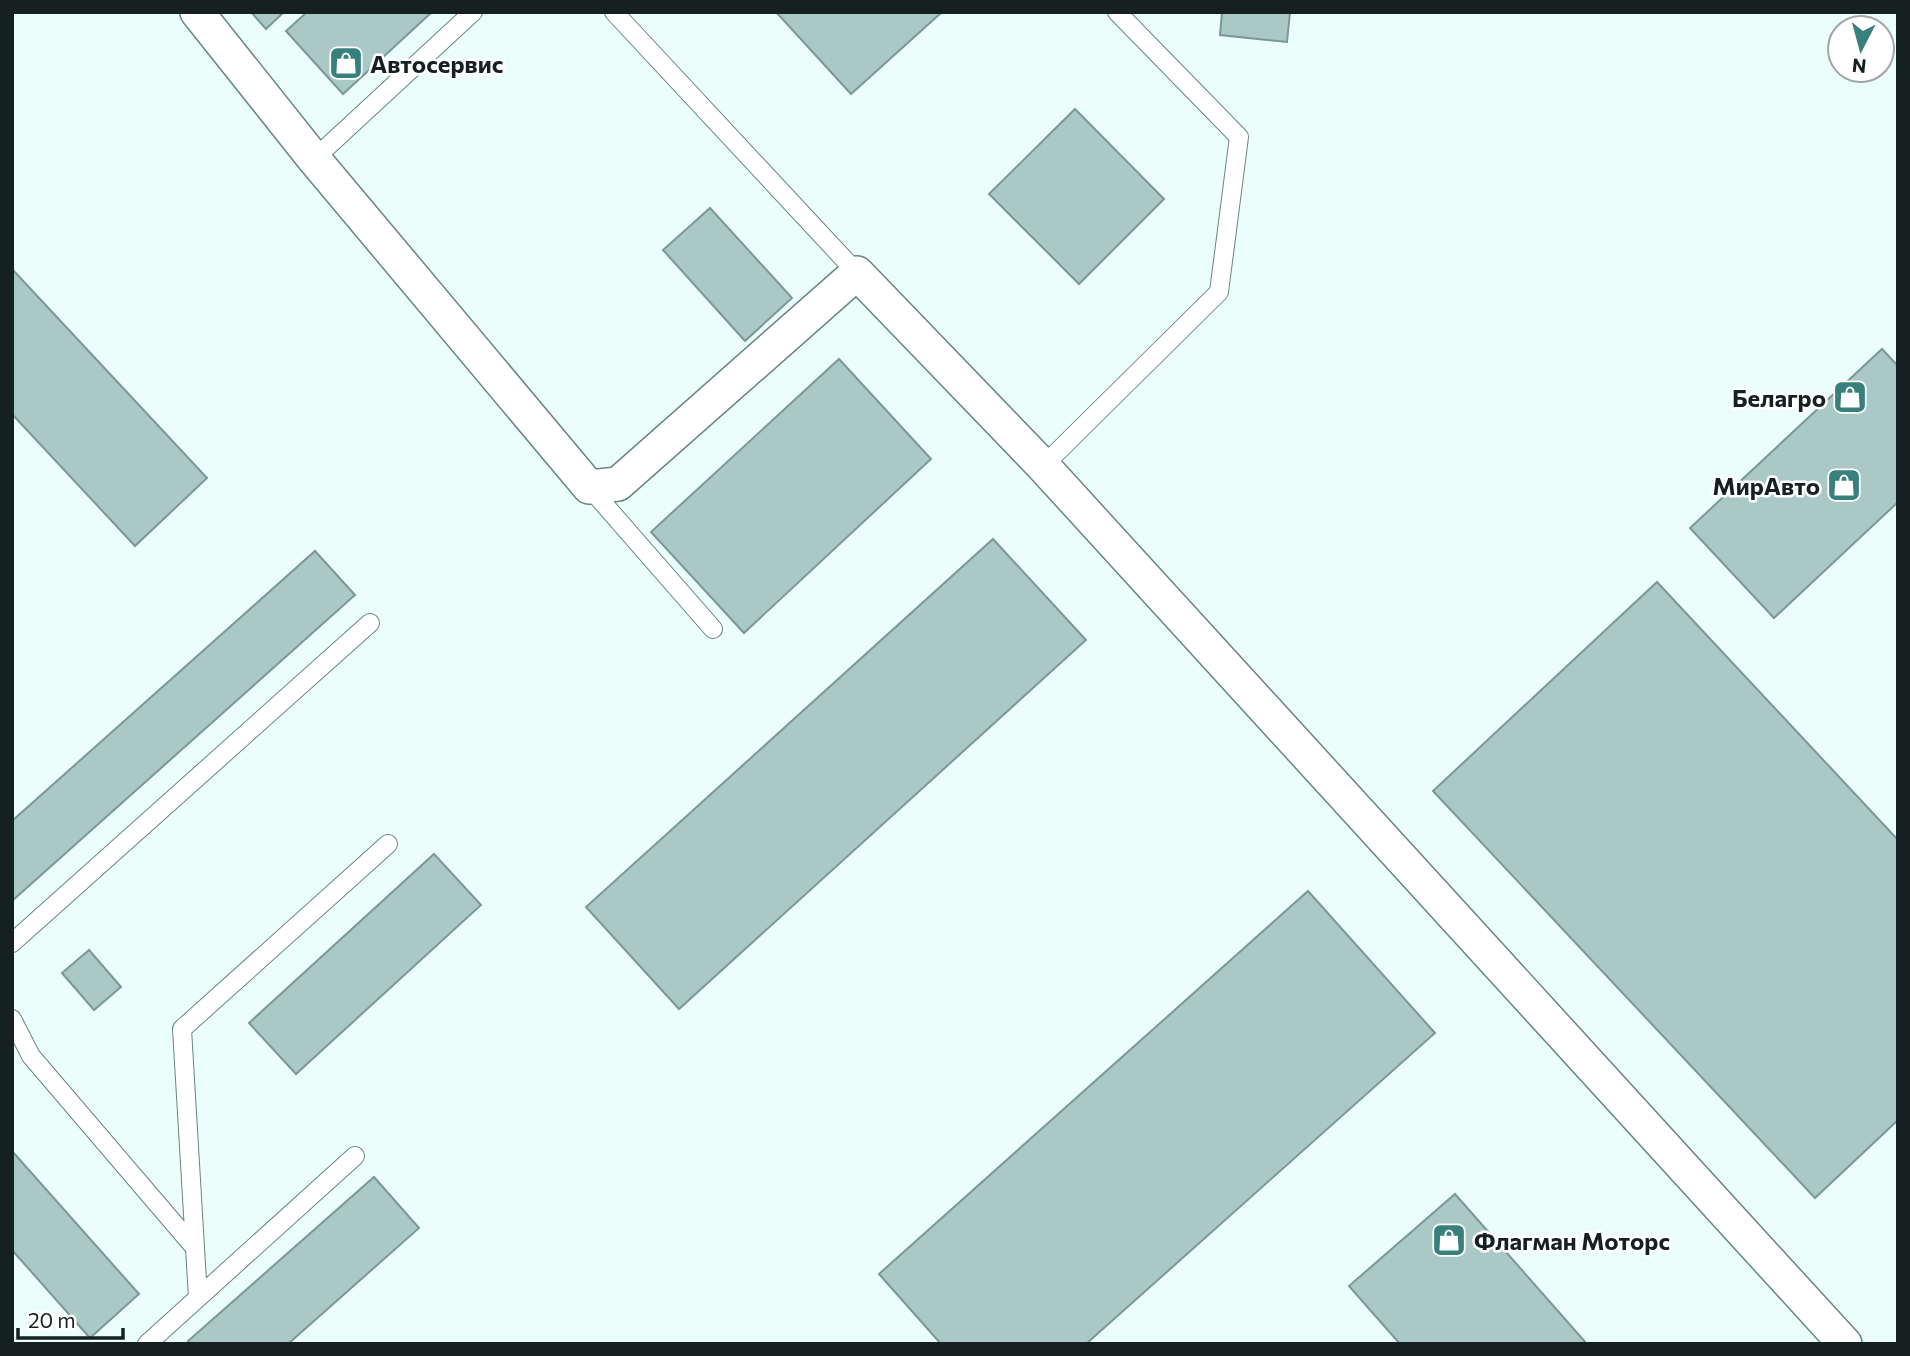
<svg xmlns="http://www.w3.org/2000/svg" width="1910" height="1356" font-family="Commissioner,sans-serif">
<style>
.building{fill:#aac9c6;stroke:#7b9895;stroke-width:2}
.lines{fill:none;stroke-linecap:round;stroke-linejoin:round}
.lane-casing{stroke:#688582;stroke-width:20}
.street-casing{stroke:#688582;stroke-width:36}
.lane{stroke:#fff;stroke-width:18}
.street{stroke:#fff;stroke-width:33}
.labels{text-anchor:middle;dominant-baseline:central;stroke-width:5;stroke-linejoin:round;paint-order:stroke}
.poi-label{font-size:24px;font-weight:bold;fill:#152020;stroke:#fff;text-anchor:start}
</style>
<rect width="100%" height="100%" fill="#ebfefc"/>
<!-- building -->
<path class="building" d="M 251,12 L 284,12 L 266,29 Z
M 307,12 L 432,12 L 343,94 L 286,31 Z
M 776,12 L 942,12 L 851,94 Z
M 1222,12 L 1290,12 L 1287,42 L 1220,35 Z
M 1075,109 L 1164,199 L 1079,284 L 989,194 Z
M 710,208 L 792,298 L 745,341 L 663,250 Z
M 12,269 L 207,478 L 135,546 L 12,414 Z
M 1882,349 L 1898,366 L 1898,502 L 1774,618 L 1690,528 Z
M 839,359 L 931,459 L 744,633 L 651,532 Z
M 993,539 L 1086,640 L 679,1009 L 586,907 Z
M 315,551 L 355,595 L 12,901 L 12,821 Z
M 1657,582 L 1898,840 L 1898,1120 L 1815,1198 L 1433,791 Z
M 434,854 L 481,905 L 296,1074 L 249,1023 Z
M 1308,891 L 1435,1033 L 1086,1344 L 941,1344 L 879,1274 Z
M 89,950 L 121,987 L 94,1010 L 62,973 Z
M 12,1151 L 139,1294 L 90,1338 L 12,1250 Z
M 374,1177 L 419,1228 L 288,1344 L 191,1344 L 188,1341 Z
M 1455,1194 L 1587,1344 L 1400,1344 L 1349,1286 Z"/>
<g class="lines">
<!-- lane casing -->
<g class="lane-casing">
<path id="lane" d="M 614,12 L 857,273
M 314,159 L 473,12
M 1043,466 L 1219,292 L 1239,137 L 1117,12
M 589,487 L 713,629
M 12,943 L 370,623
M 12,1019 L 31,1056 L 195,1248
M 198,1298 L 182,1029 L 388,844
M 147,1344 L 355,1156"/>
</g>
<!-- street casing -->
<g class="street-casing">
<path id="street" d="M 197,12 L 314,159 L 589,487 L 618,484 L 857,273 L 1043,466 L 1845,1344"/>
</g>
<!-- lane -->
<use href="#lane" class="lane"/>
<!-- street -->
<use href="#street" class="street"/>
</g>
<!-- icons -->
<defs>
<g id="shop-square" transform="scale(1.75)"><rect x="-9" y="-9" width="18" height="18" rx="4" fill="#38807c" stroke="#fff"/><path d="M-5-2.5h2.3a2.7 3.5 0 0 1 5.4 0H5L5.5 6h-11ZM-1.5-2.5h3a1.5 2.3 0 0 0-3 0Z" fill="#fff"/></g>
</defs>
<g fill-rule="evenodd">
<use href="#shop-square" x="346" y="63"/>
<use href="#shop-square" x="1850" y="397"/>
<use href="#shop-square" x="1844" y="485"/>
<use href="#shop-square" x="1449" y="1240"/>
</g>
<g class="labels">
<!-- poi labels -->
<g class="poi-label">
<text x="370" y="63">Автосервис</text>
<text x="1826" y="397" text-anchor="end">Белагро</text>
<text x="1820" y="485" text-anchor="end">МирАвто</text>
<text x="1474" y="1240">Флагман Моторс</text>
</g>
</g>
<!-- border -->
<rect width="1910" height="1356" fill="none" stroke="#152020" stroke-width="28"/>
<!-- north arrow -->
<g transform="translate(1861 49) rotate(186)"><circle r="33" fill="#ffffff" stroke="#a1a6a6" stroke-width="2"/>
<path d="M0-5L12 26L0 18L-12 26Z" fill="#38807c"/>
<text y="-10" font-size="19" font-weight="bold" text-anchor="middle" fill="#152020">N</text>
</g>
<!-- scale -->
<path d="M18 1328v10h105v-10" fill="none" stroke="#152020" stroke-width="3.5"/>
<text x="28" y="1328" font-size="21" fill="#152020" stroke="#ffffff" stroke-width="5" paint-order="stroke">20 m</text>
</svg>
